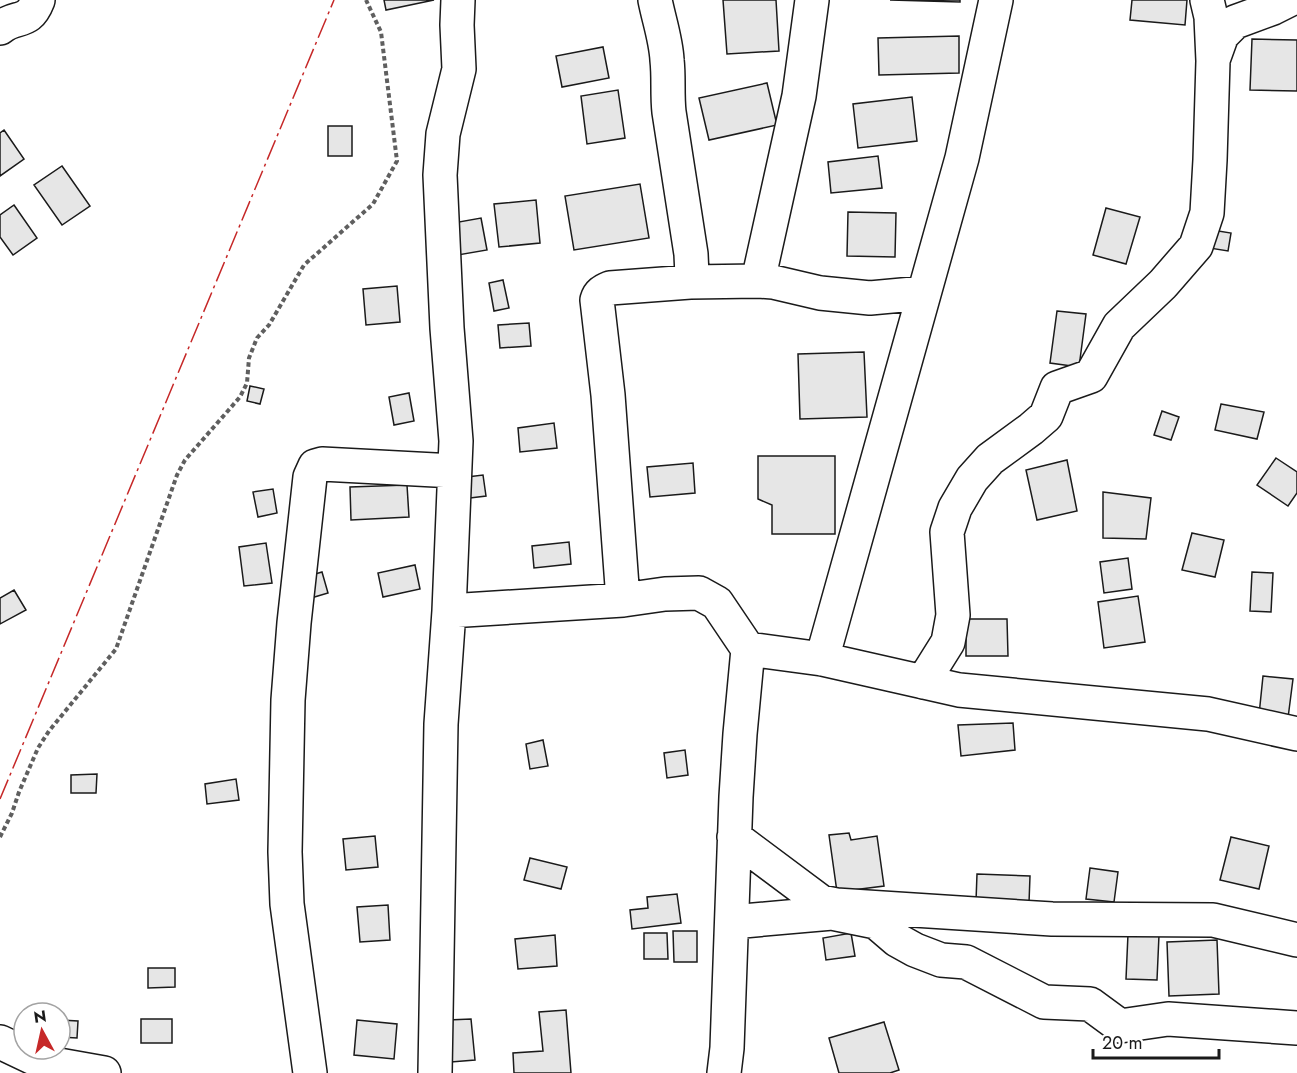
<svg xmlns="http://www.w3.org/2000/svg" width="1297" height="1073" font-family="Jost,sans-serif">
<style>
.building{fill:#e6e6e6;stroke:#1a1a1a;stroke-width:1.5}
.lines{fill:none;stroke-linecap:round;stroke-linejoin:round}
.minor-casing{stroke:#1a1a1a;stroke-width:36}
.path{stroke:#5f5f5f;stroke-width:4;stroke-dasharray:4.5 3;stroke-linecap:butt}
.minor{stroke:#fff;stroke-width:33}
.power{stroke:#c62828;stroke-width:1.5;stroke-dasharray:21 4.5 3 4.5;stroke-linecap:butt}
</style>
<rect width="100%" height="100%" fill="#fff"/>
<!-- building -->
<path class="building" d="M 384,0 L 434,0 L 386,10 Z
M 723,0 L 776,0 L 779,51 L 727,54 Z
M 890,0 L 960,0 L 960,2 Z
M 1132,0 L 1187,0 L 1185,25 L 1130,20 Z
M 959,36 L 959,73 L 879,75 L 878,38 Z
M 1252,39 L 1297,40 L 1297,91 L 1250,90 Z
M 603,47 L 609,78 L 562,87 L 556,56 Z
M 767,83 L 777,125 L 709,140 L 699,98 Z
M 618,90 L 625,138 L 587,144 L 581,96 Z
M 912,97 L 917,141 L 858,148 L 853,104 Z
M 328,126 L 352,126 L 352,156 L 328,156 Z
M 4,130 L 24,159 L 0,176 L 0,133 Z
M 878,156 L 882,188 L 831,193 L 828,162 Z
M 62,166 L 90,206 L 62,225 L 34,185 Z
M 640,184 L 649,238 L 574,250 L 565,196 Z
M 536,200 L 540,243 L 499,247 L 494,204 Z
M 14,205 L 37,238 L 13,255 L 0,237 L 0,215 Z
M 1106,208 L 1140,217 L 1126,264 L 1093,255 Z
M 848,212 L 896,213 L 895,257 L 847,256 Z
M 481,218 L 487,250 L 458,255 L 453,223 Z
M 1206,229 L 1231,233 L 1228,251 L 1203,247 Z
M 503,280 L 509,308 L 494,311 L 489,283 Z
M 397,286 L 400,322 L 366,325 L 363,289 Z
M 1057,311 L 1086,314 L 1079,367 L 1050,363 Z
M 529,323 L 531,346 L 500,348 L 498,325 Z
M 864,352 L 867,417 L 800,419 L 798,354 Z
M 250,386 L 264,389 L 260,404 L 247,401 Z
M 409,393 L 414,421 L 394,425 L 389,397 Z
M 1221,404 L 1264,412 L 1257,439 L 1215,430 Z
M 1162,411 L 1179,417 L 1171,440 L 1154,435 Z
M 554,423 L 557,448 L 520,452 L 518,428 Z
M 758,456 L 835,456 L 835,534 L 772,534 L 772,505 L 758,499 Z
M 1276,458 L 1297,472 L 1297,493 L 1288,506 L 1257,485 Z
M 1067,460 L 1077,511 L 1037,520 L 1026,470 Z
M 693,463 L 695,493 L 650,497 L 647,467 Z
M 483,475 L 486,496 L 462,499 L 459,478 Z
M 407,485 L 409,517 L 351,520 L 350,487 Z
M 273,489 L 277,513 L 258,517 L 253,492 Z
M 1103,492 L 1151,498 L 1146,539 L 1103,538 Z
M 1192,533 L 1224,540 L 1215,577 L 1182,570 Z
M 569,542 L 571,564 L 534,568 L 532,546 Z
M 266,543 L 272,583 L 244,586 L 239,547 Z
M 1128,558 L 1132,589 L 1104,593 L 1100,562 Z
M 415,565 L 420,589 L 383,597 L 378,573 Z
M 322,572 L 328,593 L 311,598 L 305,577 Z
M 1252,572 L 1273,573 L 1271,612 L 1250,611 Z
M 14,590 L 26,610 L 0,624 L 0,598 Z
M 1138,596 L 1145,642 L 1104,648 L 1098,602 Z
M 966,619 L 1007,619 L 1008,656 L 966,656 Z
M 1263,676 L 1293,679 L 1288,718 L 1259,715 Z
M 1013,723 L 1015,750 L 961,756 L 958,725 Z
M 543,740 L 548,766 L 530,769 L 526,744 Z
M 685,750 L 688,775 L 667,778 L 664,753 Z
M 97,774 L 96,793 L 71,793 L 71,775 Z
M 236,779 L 239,800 L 207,804 L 205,784 Z
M 849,833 L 851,840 L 877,836 L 884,886 L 837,892 L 829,835 Z
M 375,836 L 378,867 L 346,870 L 343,839 Z
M 1231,837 L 1269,846 L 1259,889 L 1220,880 Z
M 530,858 L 567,867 L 561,889 L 524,880 Z
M 1090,868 L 1118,872 L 1114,902 L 1086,899 Z
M 977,874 L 1030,876 L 1029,903 L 976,901 Z
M 677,894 L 681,923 L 632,929 L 630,910 L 648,908 L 647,897 Z
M 388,905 L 390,940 L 360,942 L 357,907 Z
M 673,931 L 697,931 L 697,962 L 674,962 Z
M 644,933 L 667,933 L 668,959 L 644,959 Z
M 851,933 L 855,956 L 826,960 L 823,938 Z
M 1128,934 L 1159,935 L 1157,980 L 1126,979 Z
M 555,935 L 557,966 L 518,969 L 515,939 Z
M 1217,940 L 1219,994 L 1169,996 L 1167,942 Z
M 148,968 L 175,968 L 175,987 L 148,988 Z
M 566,1010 L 571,1073 L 514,1073 L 513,1053 L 543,1051 L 539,1012 Z
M 141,1019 L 172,1019 L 172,1043 L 141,1043 Z
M 471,1019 L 475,1060 L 451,1062 L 448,1020 Z
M 60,1020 L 78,1021 L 77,1038 L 60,1037 Z
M 357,1020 L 397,1024 L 394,1059 L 354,1055 Z
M 884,1022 L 899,1070 L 890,1073 L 839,1073 L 829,1038 Z"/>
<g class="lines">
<!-- minor casing -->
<g class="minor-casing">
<path id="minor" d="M 655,0 C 659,20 666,40 667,60 C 669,77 667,94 669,112 L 691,254 L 692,276 L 690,282
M 0,28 C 17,14 28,26 38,0
M 1213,60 L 1222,35 L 1235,22 L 1273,8 L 1289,0
M 758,281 L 799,96 L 812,0
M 623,600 L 608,395 L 597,300 C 599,293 603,291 610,288 L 690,282 L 758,281 L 773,282 L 820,293 L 870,298 L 924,293
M 449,611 L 623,600 L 665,594 L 699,593 L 717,603 L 748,649 L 740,734 L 736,797 L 727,1048 L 724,1073
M 748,649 L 822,659 L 959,690 L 1208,714 L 1297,734
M 822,659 L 962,158 L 996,0
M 923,682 L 948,642 L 953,615 L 947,532 L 955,508 L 972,479 L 990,459 L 1031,429 L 1046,416 L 1057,388 L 1091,376 L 1119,326 L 1163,284 L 1196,246 L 1207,213 L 1210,160 L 1213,61 L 1211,17 L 1207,0
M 734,837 L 821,902 L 836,905 L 1052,919 L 1213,920 L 1297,940
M 732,922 L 832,913 L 876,922 L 897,940 L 915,950 L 941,960 L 966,962 L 1044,1002 L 1090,1004 L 1120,1026 L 1168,1019 L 1297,1028
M 0,1042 L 42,1062 L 104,1073
M 310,1073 L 287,904 L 285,852 L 288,700 L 294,623 L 310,477 L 315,466 L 322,464 L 454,471
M 435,1073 L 441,724 L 449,611 L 456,441 L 447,328 L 440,175 L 443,134 L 459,69 L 457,25 L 458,0"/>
</g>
<!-- path -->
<path class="path" d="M 0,837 L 12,813 L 19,792 L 38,748 L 49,731 L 116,649 L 177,475 L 185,460 L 240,397 L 247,383 L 249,358 L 257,338 L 269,325 L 304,265 L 373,204 L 397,161 L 381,32 L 366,0"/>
<!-- minor -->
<use href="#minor" class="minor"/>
<!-- power -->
<path class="power" d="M 0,799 L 334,0"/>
</g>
<!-- north arrow -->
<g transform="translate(42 1031) rotate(352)"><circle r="28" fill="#ffffff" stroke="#a3a3a3" stroke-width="1.5"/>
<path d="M0-4.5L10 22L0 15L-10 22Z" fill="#c62828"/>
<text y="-9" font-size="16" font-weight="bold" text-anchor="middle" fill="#1a1a1a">N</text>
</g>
<!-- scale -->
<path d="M1093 1049v9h126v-9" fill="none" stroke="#1a1a1a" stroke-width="3"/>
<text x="1102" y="1049" font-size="18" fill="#1a1a1a" stroke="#ffffff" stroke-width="4.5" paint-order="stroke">20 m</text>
</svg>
